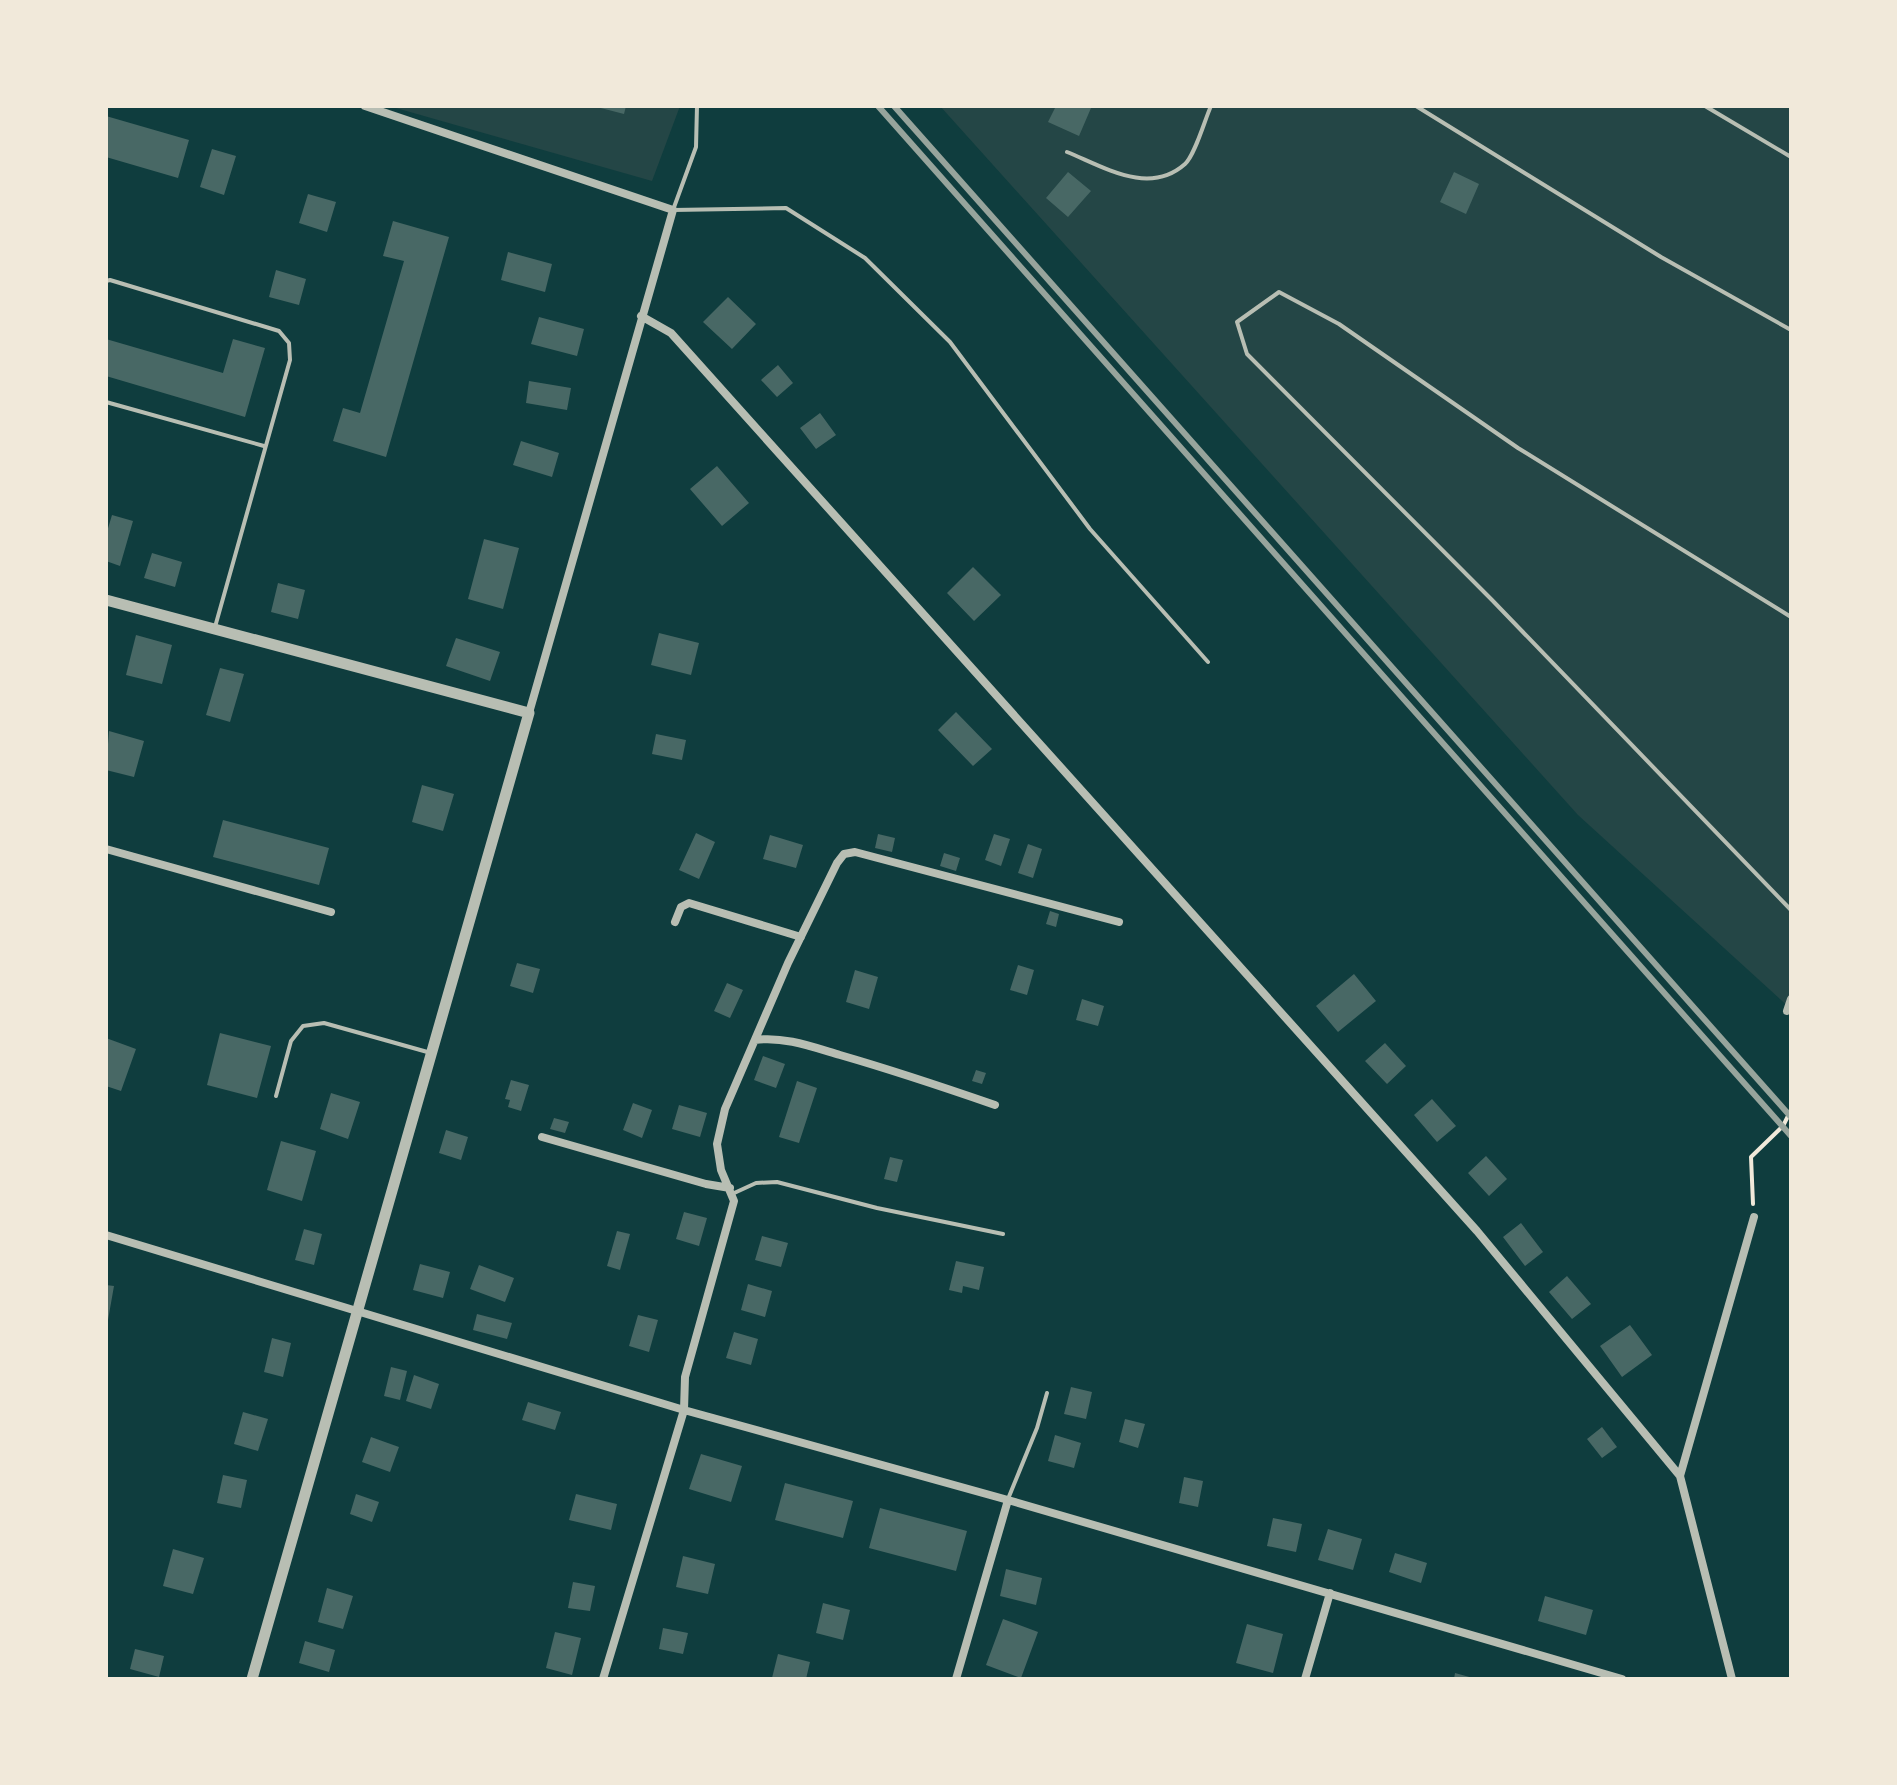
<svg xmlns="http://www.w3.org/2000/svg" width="1897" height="1785" font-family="'DM Sans',sans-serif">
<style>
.green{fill:#244646}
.building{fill:#486865}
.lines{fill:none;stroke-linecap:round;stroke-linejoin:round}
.path{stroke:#f1e9da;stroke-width:4}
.service{stroke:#b8beb3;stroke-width:4}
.minor{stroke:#b8beb3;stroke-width:8}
.tertiary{stroke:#b8beb3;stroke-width:11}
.rail{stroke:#97a49c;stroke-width:6}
</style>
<rect width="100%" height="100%" fill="#0f3d3e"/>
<!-- green -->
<path class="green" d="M 389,106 L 680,106 L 652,181 Z
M 940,106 L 1791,106 L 1791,1009 L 1578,815 Z"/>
<!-- building -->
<path class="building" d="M 593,106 L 626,106 L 624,114 Z
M 1056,106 L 1091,108 L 1079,136 L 1048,122 Z
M 106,116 L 189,140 L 178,178 L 106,157 Z
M 212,149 L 236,156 L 224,195 L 200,187 Z
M 1068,172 L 1091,191 L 1068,217 L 1046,198 Z
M 1454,172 L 1479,184 L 1466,214 L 1440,202 Z
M 308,194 L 336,202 L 327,232 L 299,223 Z
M 393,221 L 449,237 L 386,457 L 333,441 L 343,408 L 360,413 L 404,261 L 383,256 Z
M 508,252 L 552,264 L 545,292 L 501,280 Z
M 276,270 L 306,279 L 299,305 L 269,297 Z
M 728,297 L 756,324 L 732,349 L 703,322 Z
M 539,317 L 584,329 L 577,356 L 531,344 Z
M 106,339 L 223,373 L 233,339 L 265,348 L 245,417 L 106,376 Z
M 778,365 L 793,383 L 777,397 L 761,380 Z
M 529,381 L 571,388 L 567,410 L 526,403 Z
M 820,413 L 836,435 L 816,449 L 800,428 Z
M 521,441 L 559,453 L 552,477 L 513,465 Z
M 717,466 L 749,503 L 722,526 L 690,489 Z
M 112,515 L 133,521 L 120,566 L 106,561 L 106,535 Z
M 484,539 L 519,548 L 503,609 L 468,599 Z
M 152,553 L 182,562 L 175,587 L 144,578 Z
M 973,567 L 1001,595 L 974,621 L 947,593 Z
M 278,583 L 305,590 L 298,619 L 271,612 Z
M 659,633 L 699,643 L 691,675 L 651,665 Z
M 136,635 L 172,645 L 162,684 L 126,675 Z
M 456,638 L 500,652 L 490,681 L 446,666 Z
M 220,668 L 244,674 L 230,722 L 206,715 Z
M 956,712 L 992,749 L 973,766 L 938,730 Z
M 109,731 L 144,741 L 134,777 L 106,770 Z
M 656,734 L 686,740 L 682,760 L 652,754 Z
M 422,785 L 454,794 L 443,831 L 412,822 Z
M 223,820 L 329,848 L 319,885 L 213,857 Z
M 696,833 L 715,842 L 699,879 L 679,870 Z
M 878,834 L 895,838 L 892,852 L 875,848 Z
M 994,834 L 1010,839 L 1001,866 L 985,860 Z
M 770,835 L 803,845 L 796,868 L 763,859 Z
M 1028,844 L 1042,849 L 1033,878 L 1018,873 Z
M 944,853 L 960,858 L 956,871 L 940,866 Z
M 1050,911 L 1059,914 L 1056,927 L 1046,924 Z
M 517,963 L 540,969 L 533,993 L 510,986 Z
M 1018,965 L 1034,970 L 1027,995 L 1010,990 Z
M 855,970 L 878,977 L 869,1009 L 846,1002 Z
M 1354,974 L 1376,1001 L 1338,1032 L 1316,1006 Z
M 727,983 L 743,990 L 730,1018 L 714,1011 Z
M 1082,999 L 1104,1006 L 1098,1026 L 1076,1020 Z
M 220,1033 L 271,1046 L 257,1098 L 207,1085 Z
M 106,1038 L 136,1049 L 121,1091 L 106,1086 Z
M 1385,1043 L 1406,1066 L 1387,1084 L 1365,1061 Z
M 763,1056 L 785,1064 L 776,1088 L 754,1080 Z
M 976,1070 L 986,1073 L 982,1084 L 972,1081 Z
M 511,1080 L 529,1085 L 521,1111 L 508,1107 L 510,1100 L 505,1099 Z
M 797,1081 L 817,1088 L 799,1143 L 779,1137 Z
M 331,1093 L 360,1102 L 348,1139 L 320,1129 Z
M 1432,1099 L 1456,1126 L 1437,1142 L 1414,1115 Z
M 633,1103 L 652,1110 L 642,1138 L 623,1130 Z
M 679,1105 L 707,1113 L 700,1137 L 672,1129 Z
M 554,1118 L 569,1122 L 565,1133 L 550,1129 Z
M 446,1130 L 468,1137 L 461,1160 L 439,1153 Z
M 281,1141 L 316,1151 L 302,1201 L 267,1190 Z
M 1486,1156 L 1507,1179 L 1489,1196 L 1468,1173 Z
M 890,1157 L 903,1160 L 897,1182 L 884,1179 Z
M 684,1212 L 707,1218 L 699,1246 L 676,1239 Z
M 1521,1223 L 1543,1252 L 1525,1266 L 1503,1237 Z
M 304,1229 L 322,1234 L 314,1265 L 295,1260 Z
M 617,1231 L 630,1234 L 620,1270 L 607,1266 Z
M 762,1236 L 788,1243 L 781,1267 L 755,1260 Z
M 956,1261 L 984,1267 L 979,1290 L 963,1286 L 962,1293 L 949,1290 Z
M 420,1264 L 450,1272 L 443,1298 L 413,1290 Z
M 479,1265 L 514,1278 L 505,1302 L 470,1289 Z
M 1567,1276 L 1591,1304 L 1572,1319 L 1549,1292 Z
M 748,1284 L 772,1291 L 765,1317 L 741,1310 Z
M 106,1285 L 114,1286 L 108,1320 L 106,1320 Z
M 477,1314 L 512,1323 L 507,1339 L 473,1330 Z
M 638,1315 L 658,1320 L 649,1352 L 629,1346 Z
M 1630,1325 L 1652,1355 L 1622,1377 L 1600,1346 Z
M 734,1332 L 758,1339 L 751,1365 L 726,1358 Z
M 272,1338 L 291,1343 L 283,1377 L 264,1372 Z
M 391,1367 L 407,1371 L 400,1400 L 384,1396 Z
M 414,1375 L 439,1384 L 431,1409 L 406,1401 Z
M 1071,1387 L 1092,1392 L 1086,1419 L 1064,1414 Z
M 528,1402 L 561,1412 L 555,1430 L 522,1420 Z
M 243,1412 L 268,1419 L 258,1451 L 234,1444 Z
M 1125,1419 L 1145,1424 L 1138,1448 L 1119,1442 Z
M 1602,1427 L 1617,1447 L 1602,1458 L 1587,1439 Z
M 1055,1435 L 1081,1443 L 1074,1468 L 1048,1461 Z
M 371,1437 L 399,1447 L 390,1472 L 362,1462 Z
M 701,1454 L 742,1466 L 731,1502 L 689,1489 Z
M 223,1475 L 247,1480 L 241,1508 L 217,1503 Z
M 1184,1477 L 1203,1481 L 1198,1507 L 1179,1503 Z
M 785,1483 L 853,1501 L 843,1538 L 775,1520 Z
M 356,1494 L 379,1502 L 372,1522 L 350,1514 Z
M 576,1494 L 617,1504 L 611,1530 L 569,1520 Z
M 880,1508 L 967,1531 L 956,1571 L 869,1548 Z
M 1273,1518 L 1302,1524 L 1296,1552 L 1267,1546 Z
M 1328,1529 L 1362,1539 L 1353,1570 L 1318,1560 Z
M 173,1549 L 204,1558 L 193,1594 L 163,1586 Z
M 1395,1553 L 1427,1563 L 1421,1583 L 1389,1572 Z
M 683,1556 L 715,1564 L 708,1594 L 676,1587 Z
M 1006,1569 L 1042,1578 L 1036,1605 L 1000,1596 Z
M 573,1582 L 595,1586 L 590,1611 L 568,1608 Z
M 327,1588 L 353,1596 L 343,1629 L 318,1622 Z
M 1545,1596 L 1593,1610 L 1586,1635 L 1538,1621 Z
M 823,1603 L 850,1610 L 843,1640 L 816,1633 Z
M 1003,1619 L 1038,1632 L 1021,1678 L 986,1665 Z
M 1247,1624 L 1283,1634 L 1273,1673 L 1236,1663 Z
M 663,1628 L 688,1633 L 683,1654 L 659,1649 Z
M 555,1632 L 581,1638 L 572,1675 L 546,1668 Z
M 305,1641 L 335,1650 L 329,1672 L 299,1663 Z
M 135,1649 L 164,1656 L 159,1677 L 130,1669 Z
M 778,1654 L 810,1662 L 806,1679 L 772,1678 Z
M 1455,1673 L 1473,1678 L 1473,1679 L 1454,1679 Z"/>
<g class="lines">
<!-- path -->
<path class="path" d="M 1753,1204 L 1751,1157 L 1783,1126 L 1791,1110"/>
<!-- service -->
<path class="service" d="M 697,106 L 696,147 L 673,210 L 786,208 L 865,258 L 950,342 L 1090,529 L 1208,662
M 1416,106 L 1661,257 L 1791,330
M 1705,106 L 1791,157
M 1067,152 C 1104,167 1149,196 1185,164 C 1195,155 1205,119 1211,106
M 106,281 L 110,280 L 279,331 L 289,343 L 290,360 L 215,627
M 106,402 L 264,446
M 1791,617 L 1518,448 L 1339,324 L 1279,292 L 1237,322 L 1247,354 L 1492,600 L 1791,910
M 276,1096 L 291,1041 L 303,1026 L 324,1023 L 431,1053
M 732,1194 L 756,1183 L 777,1182 L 877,1208 L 1003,1234
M 1008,1499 L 1037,1428 L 1047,1393"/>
<!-- minor -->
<path class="minor" d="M 365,106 L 673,210 L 529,713
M 641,316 L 671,333 L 1477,1231 L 1680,1476
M 106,849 L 331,912
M 675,922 L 681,907 L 689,903 L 801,937
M 1787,1011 L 1791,999
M 755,1040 C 784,1036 813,1047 840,1055 C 892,1070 943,1087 995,1105
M 542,1137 L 706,1184 L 730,1188
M 106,1235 L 684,1410 L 1008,1500 L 1622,1679
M 603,1679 L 684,1410 L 685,1377 L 734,1201 L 721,1170 L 717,1144 L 725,1109 L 788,963 L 837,863 L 844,854 L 855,852 L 1119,922
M 956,1679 L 1008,1500
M 1305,1679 L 1330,1593
M 1732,1679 L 1680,1476 L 1754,1217"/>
<!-- tertiary -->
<path class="tertiary" d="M 106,600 L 529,713 L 252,1679"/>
<!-- rail -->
<path class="rail" d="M 878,106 L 1791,1136
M 894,106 L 1791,1117"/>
</g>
<!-- border -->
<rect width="1897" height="1785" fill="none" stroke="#f1e9da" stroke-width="216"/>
</svg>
